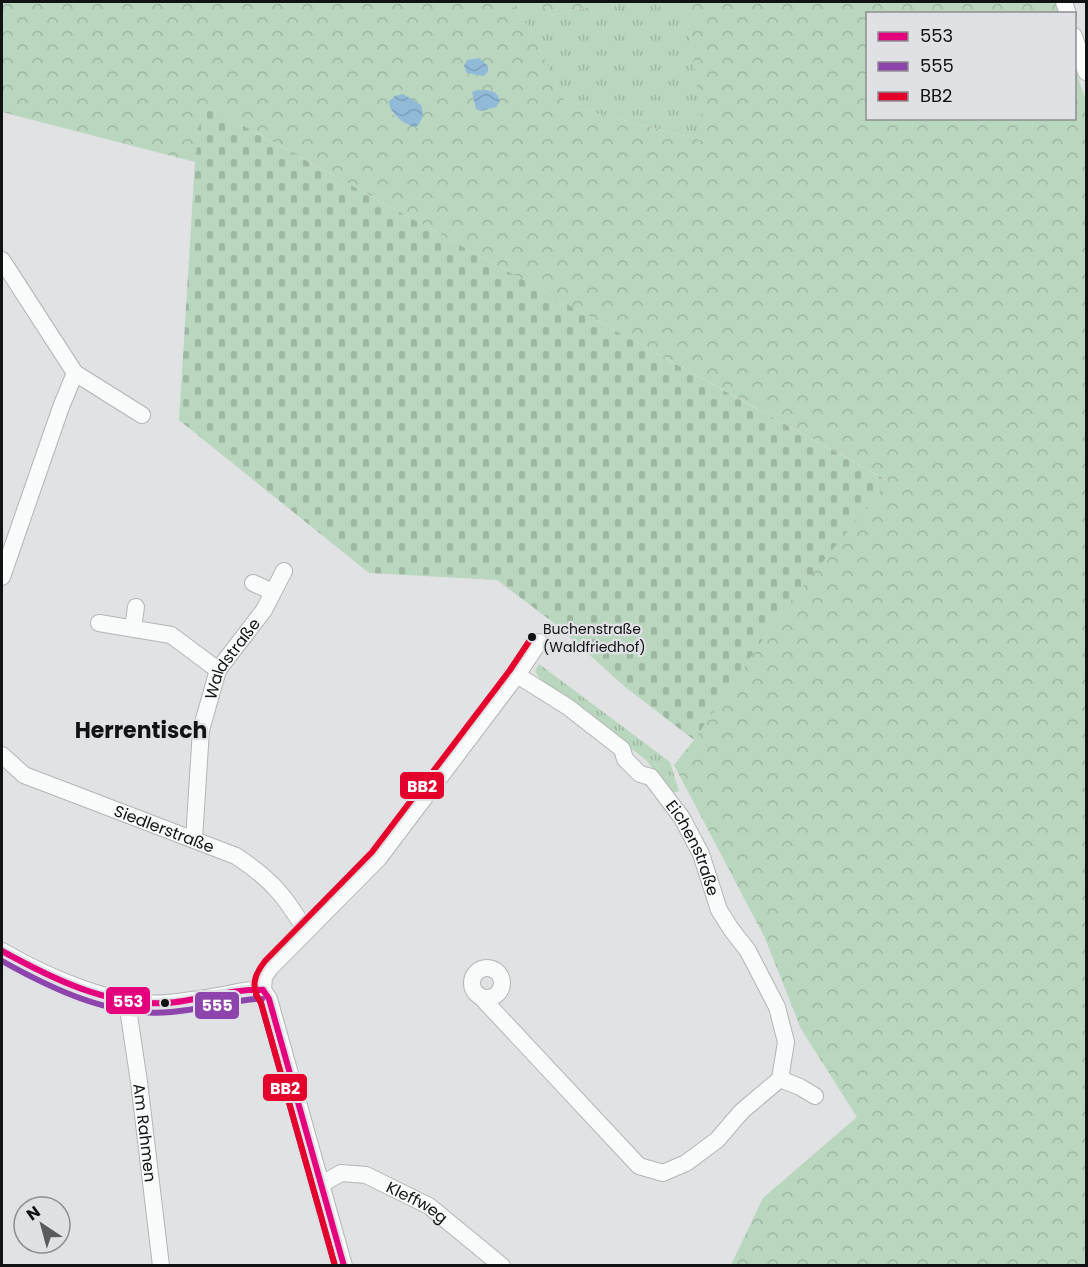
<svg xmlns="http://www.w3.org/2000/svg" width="1088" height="1267" font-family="Poppins,sans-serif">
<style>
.grass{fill:url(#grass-tufts)}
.forest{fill:url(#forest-crowns);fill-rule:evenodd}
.cemetery{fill:url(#cemetery-stones)}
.water{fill:url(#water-waves)}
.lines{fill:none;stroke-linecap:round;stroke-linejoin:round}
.street-casing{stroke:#b3b4b5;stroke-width:18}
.street{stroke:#fafbfb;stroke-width:16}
.bus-1-casing{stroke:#dfe1e5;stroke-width:10}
.bus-2-casing{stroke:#dfe1e5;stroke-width:10}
.bus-3-casing{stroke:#dfe1e5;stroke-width:10}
.bus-1{stroke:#e5007d;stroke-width:6}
.bus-2{stroke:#8e44ad;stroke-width:6}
.bus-3{stroke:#e4002b;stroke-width:6}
.bus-dot{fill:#111213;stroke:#dfe1e5;stroke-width:2}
.labels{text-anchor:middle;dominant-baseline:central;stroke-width:4.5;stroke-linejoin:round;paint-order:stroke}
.bus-label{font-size:14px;fill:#111213;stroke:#dfe1e5;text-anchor:start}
.street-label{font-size:16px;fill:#111213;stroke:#dfe1e5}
.district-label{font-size:22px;font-weight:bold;fill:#111213;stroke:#dfe1e5}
.line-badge{stroke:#dfe1e5;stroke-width:2}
.badge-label{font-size:16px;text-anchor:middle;font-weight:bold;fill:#fff}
</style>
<defs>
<pattern id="grass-tufts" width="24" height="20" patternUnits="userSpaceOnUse" patternTransform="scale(1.5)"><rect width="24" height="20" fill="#b9d6be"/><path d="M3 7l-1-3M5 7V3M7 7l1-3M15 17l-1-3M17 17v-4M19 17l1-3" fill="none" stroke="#9eb7a2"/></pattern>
<pattern id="forest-crowns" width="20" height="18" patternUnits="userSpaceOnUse" patternTransform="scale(1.5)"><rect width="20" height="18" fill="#b9d6be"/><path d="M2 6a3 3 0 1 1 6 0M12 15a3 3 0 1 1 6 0" fill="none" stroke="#9eb7a2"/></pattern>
<pattern id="cemetery-stones" width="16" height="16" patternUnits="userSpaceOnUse" patternTransform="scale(1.5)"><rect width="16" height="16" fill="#b9d6be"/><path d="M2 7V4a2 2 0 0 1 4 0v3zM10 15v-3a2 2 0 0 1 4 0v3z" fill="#9eb7a2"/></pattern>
<pattern id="water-waves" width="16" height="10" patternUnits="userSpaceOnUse" patternTransform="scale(1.5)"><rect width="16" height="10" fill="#90bad8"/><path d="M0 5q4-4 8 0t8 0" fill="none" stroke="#7b9fb8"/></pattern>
</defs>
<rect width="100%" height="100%" fill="#e0e2e4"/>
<!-- grass -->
<path class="grass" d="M 509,2 L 540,2 L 550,15 L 615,2 L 685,2 L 706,141 L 567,106 L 530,29 Z
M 539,664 L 670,762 L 679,791 L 672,793 L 646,760 L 581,710 L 539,681 L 540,679 L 535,671 Z"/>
<!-- forest -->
<path class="forest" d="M 2,2 L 509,2 L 530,29 L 567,106 L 705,141 L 685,2 L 1055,2 L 1058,13 L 868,14 L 868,118 L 1074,118 L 1075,69 L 1086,100 L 1086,1265 L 731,1265 L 763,1198 L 857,1117 L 801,1029 L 765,938 L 674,765 L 694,740 L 781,613 L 887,480 L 202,103 L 195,162 L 2,112 ZM 421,105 L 410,126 L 392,113 Z
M 540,2 L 615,2 L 549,15 Z"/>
<!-- cemetery -->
<path class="cemetery" d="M 202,103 L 888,481 L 781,613 L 694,740 L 624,686 L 554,623 L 497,580 L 369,573 L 179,420 L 195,162 Z"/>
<!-- water -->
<path class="water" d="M 479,58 L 488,66 L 488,72 L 484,76 L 467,73 L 464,66 L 467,60 Z
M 477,90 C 488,90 497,89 500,101 L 496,107 L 481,111 L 476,109 L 472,92 Z
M 403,94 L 421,105 C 424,114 423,120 416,127 C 404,125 389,113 389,101 L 395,96 Z"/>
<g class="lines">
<!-- street casing -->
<g class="street-casing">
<g id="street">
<path d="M 1064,2 L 1068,14"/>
<path d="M 1074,36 L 1086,72"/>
<path d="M 2,260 L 75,373 L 142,415"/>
<path d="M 2,577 L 61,407 L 75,373"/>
<path d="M 253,583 L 273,592"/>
<path d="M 99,623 L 171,635 L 218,670"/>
<path d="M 133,628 L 136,607"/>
<path id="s1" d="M 517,675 L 568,707 L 622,749 L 625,759 L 640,774 L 651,777 L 682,818 L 701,854 L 719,910 L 731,929 L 748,951 L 777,1007 L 786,1042 L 780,1079 L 800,1087 L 815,1096"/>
<path id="s2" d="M 2,755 L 24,775 L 236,856 C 272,880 284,895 306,931"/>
<path id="s3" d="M 194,839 L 201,730 L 218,670 L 264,610 L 284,571"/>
<path d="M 2,951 C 45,976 116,1008 167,1003 C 184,1001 201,999 217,996 C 233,994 247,988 263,990"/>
<circle cx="487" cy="983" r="15"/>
<path d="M 263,990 L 264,977 L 271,967 L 379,858 L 517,675 L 539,642"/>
<path d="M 263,990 L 269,999 L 344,1266"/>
<path d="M 480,996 L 639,1166 L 663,1173 L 686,1163 L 717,1140 L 742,1111 L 780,1079"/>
<path id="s4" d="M 127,1002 L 139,1082 L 161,1266"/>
<path id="s5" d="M 322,1184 L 341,1173 L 366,1175 L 429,1206 L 502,1266"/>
</g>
</g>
<!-- street -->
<use href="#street" class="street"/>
<!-- bus-1 casing -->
<g class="bus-1-casing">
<path id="bus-1" d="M 2,951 C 51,978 109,1007 167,1003 C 198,1001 233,988 263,990
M 263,990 L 269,999 L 344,1266"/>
</g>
<!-- bus-2 casing -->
<g class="bus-2-casing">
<path id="bus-2" d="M 2,961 C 52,989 112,1018 171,1012 C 190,1010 208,1007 226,1004 C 238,1001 250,998 262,999
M 256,995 L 261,1003 L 335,1266"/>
</g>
<!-- bus-3 casing -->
<g class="bus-3-casing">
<path id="bus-3" d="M 335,1266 L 261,1003 C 250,987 254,975 265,961 L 372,852 L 510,670 L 532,637"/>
</g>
<!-- bus-1 -->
<use href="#bus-1" class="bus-1"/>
<!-- bus-2 -->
<use href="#bus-2" class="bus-2"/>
<!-- bus-3 -->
<use href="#bus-3" class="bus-3"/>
</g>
<!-- markers -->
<g class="bus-dot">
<circle cx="532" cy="637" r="5"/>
<circle cx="165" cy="1003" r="5"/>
</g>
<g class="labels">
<!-- bus labels -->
<g class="bus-label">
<text x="543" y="629">Buchenstraße<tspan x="543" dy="18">(Waldfriedhof)</tspan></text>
</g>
<!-- street labels -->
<g class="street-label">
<text stroke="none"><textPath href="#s3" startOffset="188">Waldstraße</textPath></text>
<text stroke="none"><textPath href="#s2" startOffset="180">Siedlerstraße</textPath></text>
<text stroke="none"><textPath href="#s1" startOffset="255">Eichenstraße</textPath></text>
<text stroke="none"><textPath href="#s4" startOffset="132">Am Rahmen</textPath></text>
<text stroke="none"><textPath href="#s5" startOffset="105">Kleffweg</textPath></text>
</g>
<!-- district labels -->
<g class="district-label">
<text x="141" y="730">Herrentisch</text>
</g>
</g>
<g class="line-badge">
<rect x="399" y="771" width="46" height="29" rx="6" fill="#e4002b"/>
<rect x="105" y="986" width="46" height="29" rx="6" fill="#e5007d"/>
<rect x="194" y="991" width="46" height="29" rx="6" fill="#8e44ad"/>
<rect x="262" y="1073" width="46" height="29" rx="6" fill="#e4002b"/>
</g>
<g class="badge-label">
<text x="422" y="792">BB2</text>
<text x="128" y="1007">553</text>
<text x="217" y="1011">555</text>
<text x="285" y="1094">BB2</text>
</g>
<!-- border -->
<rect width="1088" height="1267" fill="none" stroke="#111213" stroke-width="6"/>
<!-- legend -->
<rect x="866" y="12" width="210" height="108" fill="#dfe1e5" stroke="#8d8e91" stroke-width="1.5"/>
<rect x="878" y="32" width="30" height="9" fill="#e5007d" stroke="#8d8e91" stroke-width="1.5"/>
<text x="920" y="42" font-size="18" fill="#111213">553</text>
<rect x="878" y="62" width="30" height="9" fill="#8e44ad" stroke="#8d8e91" stroke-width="1.5"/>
<text x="920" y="72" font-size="18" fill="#111213">555</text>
<rect x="878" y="92" width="30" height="9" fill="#e4002b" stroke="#8d8e91" stroke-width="1.5"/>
<text x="920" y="102" font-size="18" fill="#111213">BB2</text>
<!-- north arrow -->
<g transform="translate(42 1225) rotate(324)"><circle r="28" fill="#dfe1e5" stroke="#8d8e91" stroke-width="1.5"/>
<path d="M0-4.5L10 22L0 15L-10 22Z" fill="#595b5c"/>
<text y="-9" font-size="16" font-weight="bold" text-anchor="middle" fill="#111213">N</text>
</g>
</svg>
